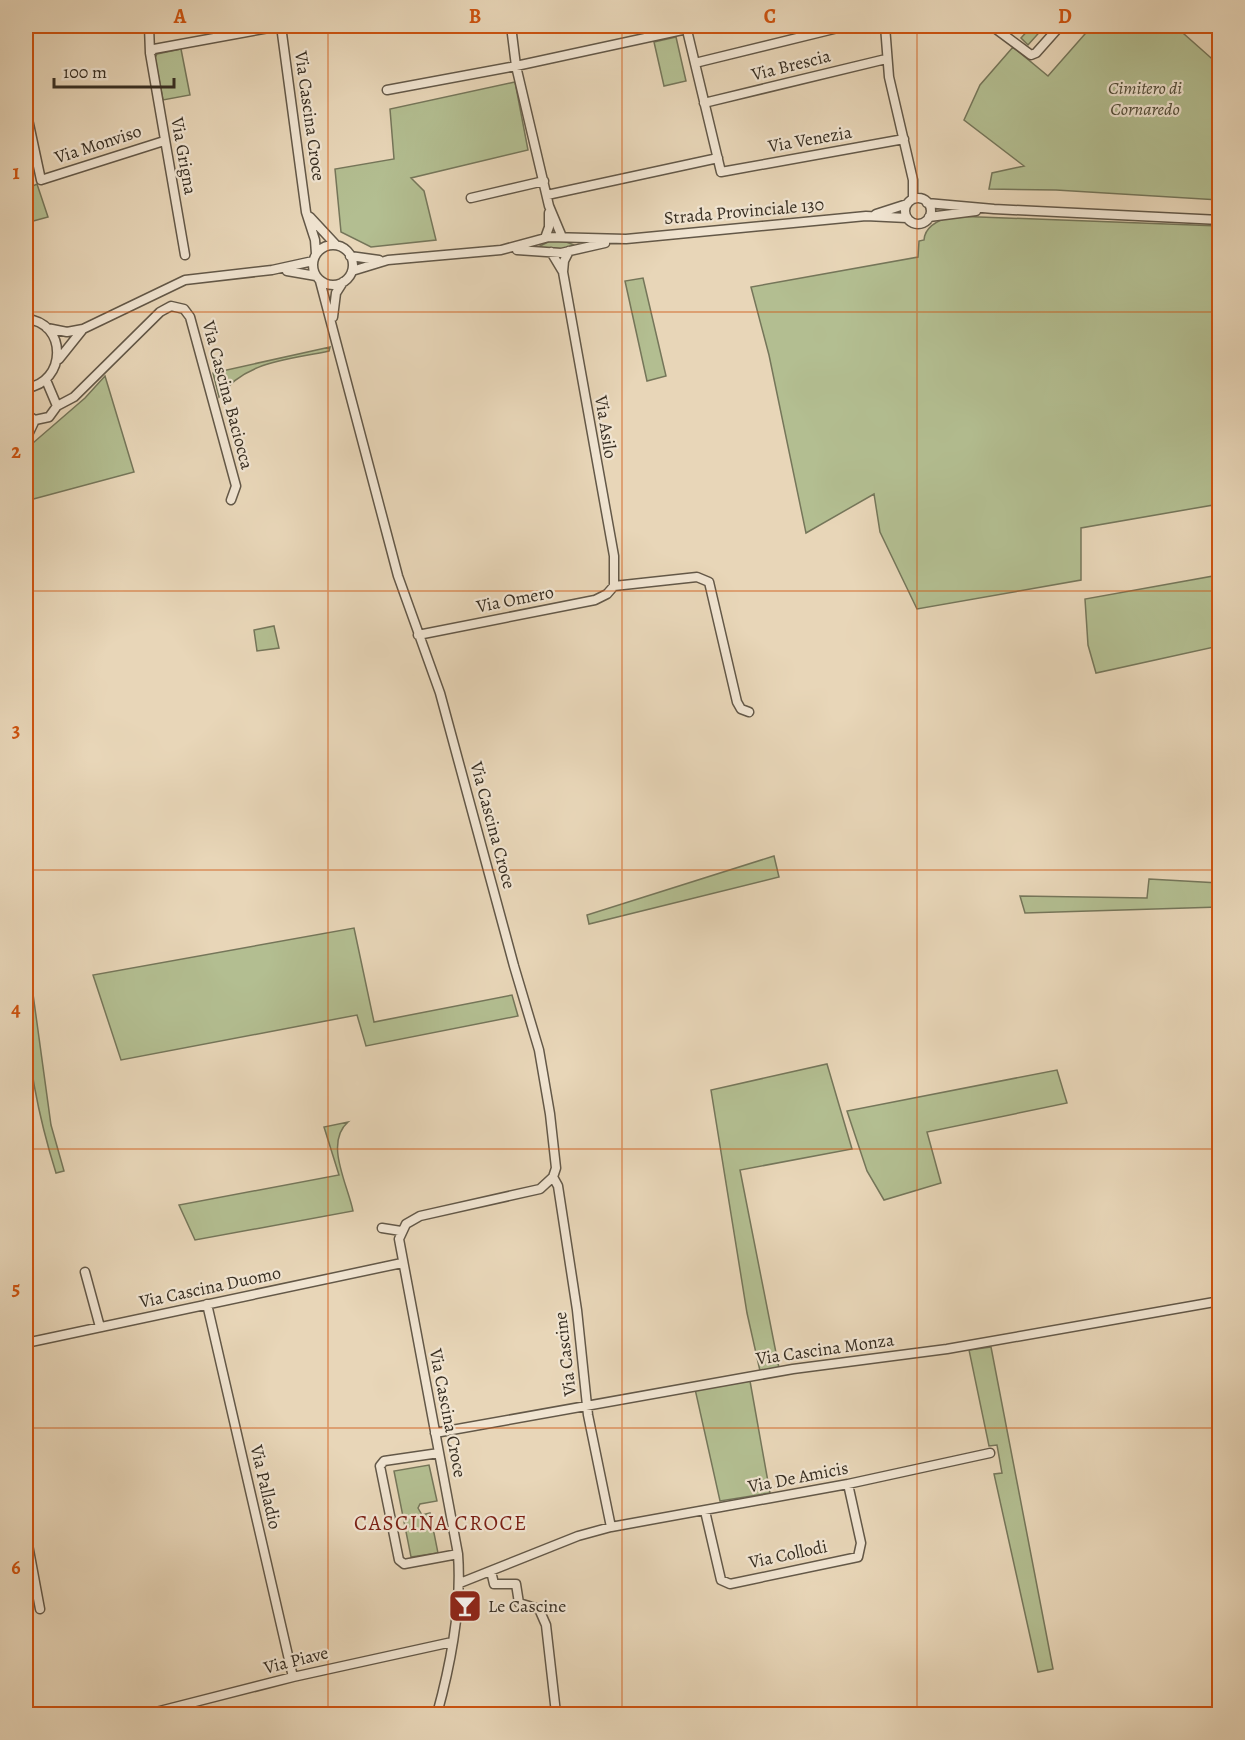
<svg xmlns="http://www.w3.org/2000/svg" width="1245" height="1740" font-family="Alegreya,serif">
<style>
.green{fill:#b3be91;stroke:#75765a;stroke-width:1.5}
.lines{fill:none;stroke-linecap:round;stroke-linejoin:round}
.minor-casing{stroke:#635848;stroke-width:11}
.minor{stroke:#f0e4d1;stroke-width:8}
.grid{fill:none;stroke:#cd530f;stroke-width:1.5;stroke-opacity:0.55}
.labels{text-anchor:middle;dominant-baseline:central;stroke-width:4.5;stroke-linejoin:round;paint-order:stroke}
.street-label{font-size:18px;fill:#372e22;stroke:#f0e4d1}
.park-label{font-size:18px;font-style:italic;fill:#504b38;stroke:#f0e4d1}
.poi-label{font-size:18px;fill:#372e22;stroke:#f0e4d1;text-anchor:start}
.quarter-label{font-size:21px;letter-spacing:1.5px;fill:#7a1f14;stroke:#f0e4d1}
.neatline{fill:none;stroke:#cd530f;stroke-width:2}
.grid-label{font-size:20px;text-anchor:middle;font-weight:bold;fill:#cd530f}
</style>
<rect width="100%" height="100%" fill="#e8d6b8"/>
<filter id="stains"><feTurbulence type="fractalNoise" baseFrequency=".00333" numOctaves="4"/><feColorMatrix values="0 0 0 0 .2 0 0 0 0 .09 0 0 0 0 .02 0 0 0 .5 -.17"/></filter>
<radialGradient id="worn" r=".72"><stop offset=".6" stop-color="#630" stop-opacity="0"/><stop offset="1" stop-color="#630" stop-opacity=".3"/></radialGradient>
<!-- green -->
<path class="green" d="M 1032,26 L 1045,26 L 1028,45 L 1021,38 Z
M 1092,26 L 1175,26 L 1219,65 L 1219,200 L 1056,190 L 989,189 L 992,173 L 1024,166 L 964,120 L 980,85 L 1013,47 L 1048,76 Z
M 676,37 L 686,81 L 664,86 L 654,42 Z
M 181,49 L 190,95 L 163,100 L 155,58 L 157,54 Z
M 515,82 L 528,150 L 411,178 L 424,191 L 436,240 L 371,247 L 341,232 L 335,169 L 394,159 L 390,109 Z
M 31,175 L 33,186 L 37,184 L 48,217 L 26,223 L 26,176 Z
M 954,216 L 1219,226 L 1219,504 L 1081,528 L 1081,580 L 917,609 L 880,532 L 874,494 L 806,533 L 769,355 L 751,287 L 918,257 L 919,241 L 924,240 C 925,225 941,219 954,216 Z
M 561,240 L 574,245 L 563,249 L 538,247 L 550,241 Z
M 643,278 L 666,376 L 647,381 L 625,281 Z
M 330,347 L 329,351 C 288,360 245,361 219,397 L 213,373 Z
M 105,376 L 134,472 L 26,501 L 26,449 L 85,398 Z
M 1219,575 L 1219,646 L 1096,673 L 1088,645 L 1085,599 Z
M 274,626 L 279,648 L 257,651 L 254,630 Z
M 774,856 L 779,877 L 589,924 L 587,915 Z
M 1149,879 L 1219,883 L 1219,907 L 1025,913 L 1020,896 L 1147,898 Z
M 354,928 L 374,1022 L 512,995 L 518,1016 L 366,1046 L 357,1015 L 121,1060 L 93,975 Z
M 33,994 L 51,1125 L 64,1171 L 56,1173 C 39,1119 25,1053 26,997 Z
M 827,1064 L 852,1149 L 740,1170 L 779,1368 L 760,1371 L 747,1313 L 711,1090 Z
M 1057,1070 L 1067,1103 L 927,1132 L 941,1183 L 884,1200 L 867,1171 L 847,1111 Z
M 348,1122 C 324,1143 348,1185 353,1211 L 195,1240 L 179,1205 L 339,1175 L 324,1127 Z
M 991,1347 L 1053,1669 L 1038,1672 L 994,1474 L 1002,1473 L 997,1445 L 989,1446 L 969,1350 Z
M 750,1381 L 770,1493 L 720,1501 L 695,1389 Z
M 429,1465 L 437,1501 L 420,1504 L 418,1508 L 422,1515 L 430,1513 L 438,1553 L 411,1557 L 394,1471 Z"/>
<g class="lines">
<!-- minor casing -->
<g class="minor-casing">
<path id="minor" d="M 149,26 L 150,53
M 281,26 L 306,212 L 315,240 L 316,254
M 511,26 L 516,66 L 549,206 L 562,237
M 686,26 L 721,172 L 904,139
M 885,26 L 889,77 L 913,180 L 913,199
M 992,26 L 1031,55 L 1036,53 L 1060,26
M 281,28 L 295,26
M 695,63 L 846,26
M 387,90 L 516,66 L 687,29
M 704,103 L 886,59
M 26,110 L 41,180 L 164,141
M 547,195 L 718,158
M 471,198 L 544,181
M905 211a13 13 0 1 1 26 0a13 13 0 1 1-26 0Z
M 927,203 L 994,209 L 1220,220
M 876,214 L 907,204
M 310,217 L 336,245
M 929,217 L 976,211
M 545,238 L 549,227 L 549,213
M313 265a20 20 0 1 1 40 0a20 20 0 1 1-40 0Z
M 517,250 L 561,253 L 605,243
M 551,252 L 563,272 L 564,261 L 569,251
M 185,255 L 150,53 L 154,49 L 280,26
M 350,256 L 379,260
M 287,271 L 316,276
M 352,271 L 388,260 L 501,250 L 549,237 L 626,239 L 866,216 L 907,218
M 563,272 L 614,556 L 614,586
M 320,281 L 398,576 L 440,693 L 514,966 L 539,1050 L 550,1114 L 556,1168 L 553,1177 L 540,1189 L 420,1216 L 406,1224 L 399,1239 L 458,1554 C 462,1607 451,1663 437,1714
M 333,317 L 336,293 L 343,282
M 26,319 C 68,322 67,383 26,388
M 47,328 L 67,332 L 83,329 L 185,280 L 272,270 L 313,261
M 59,359 L 83,329
M 46,380 L 57,406
M 26,407 L 29,416 L 35,420
M 35,420 L 49,417 L 57,406 L 74,397 L 160,312 L 171,306 L 184,309 L 190,317 L 236,486 L 231,500
M 26,439 L 35,420
M 614,586 L 697,577 L 709,582 L 737,702 L 741,709 L 749,712
M 418,635 L 595,600 L 607,594 L 614,586
M 553,1177 L 558,1186 L 577,1310 L 588,1415 L 611,1527
M 382,1228 L 401,1231
M 85,1272 L 100,1327
M 207,1304 L 293,1677
M 26,1343 L 402,1263
M 435,1433 L 793,1369 L 947,1349 L 1220,1301
M 439,1453 L 384,1461 L 380,1466 L 399,1560 L 404,1564 L 458,1554
M 705,1511 L 721,1580 L 730,1584 L 858,1557 L 861,1543 L 848,1484
M 26,1534 L 40,1609
M 491,1571 L 494,1584 L 516,1584 L 519,1603 L 539,1609 L 546,1625 L 556,1713
M 460,1583 L 578,1536 L 611,1527 L 848,1484 L 990,1453
M 148,1714 L 293,1677 L 452,1642"/>
</g>
<!-- minor -->
<use href="#minor" class="minor"/>
</g>
<!-- grid -->
<path class="grid" d="M 328,26 L 328,1714M 622,26 L 622,1714M 917,26 L 917,1714M 26,312 L 1220,312M 26,591 L 1220,591M 26,870 L 1220,870M 26,1149 L 1220,1149M 26,1428 L 1220,1428"/>
<!-- icons -->
<defs>
<g id="bar-square" transform="scale(1.725)"><rect x="-9" y="-9" width="18" height="18" rx="4" fill="#8f2418" stroke="#f0e4d1"/><path d="M-6-5H6L.8 .8V4.5H3.5V6h-7V4.5H-.8V.8Z" fill="#fff"/></g>
</defs>
<g fill-rule="evenodd">
<use href="#bar-square" x="465" y="1606"/>
</g>
<g class="labels">
<!-- street labels -->
<g class="street-label">
<text transform="translate(791 65) rotate(-14)">Via Brescia</text>
<text transform="translate(310 116) rotate(82)">Via Cascina Croce</text>
<text transform="translate(810 139) rotate(-10)">Via Venezia</text>
<text transform="translate(98 144) rotate(-18)">Via Monviso</text>
<text transform="translate(184 156) rotate(80)">Via Grigna</text>
<text transform="translate(744 211) rotate(-5)">Strada Provinciale 130</text>
<text transform="translate(228 395) rotate(75)">Via Cascina Baciocca</text>
<text transform="translate(606 427) rotate(81)">Via Asilo</text>
<text transform="translate(515 599) rotate(-11)">Via Omero</text>
<text transform="translate(493 825) rotate(75)">Via Cascina Croce</text>
<text transform="translate(210 1287) rotate(-12)">Via Cascina Duomo</text>
<text transform="translate(825 1349) rotate(-8)">Via Cascina Monza</text>
<text transform="translate(565 1354) rotate(-97)">Via Cascine</text>
<text transform="translate(448 1413) rotate(79)">Via Cascina Croce</text>
<text transform="translate(798 1477) rotate(-11)">Via De Amicis</text>
<text transform="translate(266 1487) rotate(77)">Via Palladio</text>
<text transform="translate(788 1554) rotate(-12)">Via Collodi</text>
<text transform="translate(296 1660) rotate(-14)">Via Piave</text>
</g>
<!-- park labels -->
<g class="park-label">
<text x="1145" y="88">Cimitero di<tspan x="1145" dy="21">Cornaredo</tspan></text>
</g>
<!-- poi labels -->
<g class="poi-label">
<text x="488" y="1606">Le Cascine</text>
</g>
<!-- quarter labels -->
<g class="quarter-label">
<text x="441" y="1523">CASCINA CROCE</text>
</g>
</g>
<!-- margin -->
<rect width="1245" height="1740" fill="none" stroke="#e8d6b8" stroke-width="66"/>
<!-- scale -->
<path d="M54 78v9h120v-9" fill="none" stroke="#372e22" stroke-width="3"/>
<text x="63" y="78" font-size="18" fill="#372e22" stroke="#f0e4d1" stroke-width="4.5" paint-order="stroke">100 m</text>
<rect x="33" y="33" width="1179" height="1674" class="neatline"/>
<g class="grid-label">
<text x="180" y="23">A</text>
<text x="475" y="23">B</text>
<text x="770" y="23">C</text>
<text x="1065" y="23">D</text>
<text x="16" y="179">1</text>
<text x="16" y="458">2</text>
<text x="16" y="737">3</text>
<text x="16" y="1016">4</text>
<text x="16" y="1295">5</text>
<text x="16" y="1574">6</text>
</g>
<rect width="100%" height="100%" filter="url(#stains)"/>
<rect width="100%" height="100%" fill="url(#worn)"/>
</svg>
